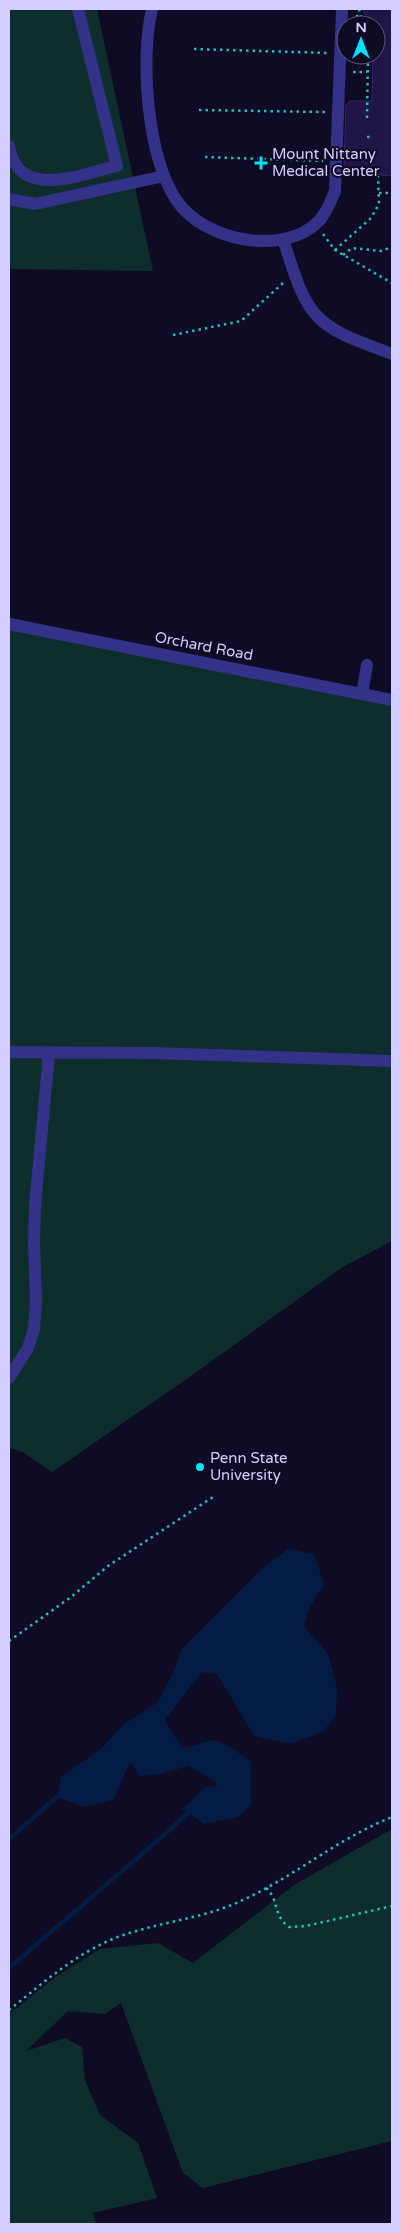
<svg xmlns="http://www.w3.org/2000/svg" width="401" height="2233" font-family="'Varela Round',sans-serif">
<style>
.green{fill:#0e2e2d}
.water{fill:#041c44}
.lines{fill:none;stroke-linecap:round;stroke-linejoin:round}
.stream{stroke:#041c44;stroke-width:4.5}
.building{fill:#1f1547;stroke:#342575}
.path{stroke:#21c0b5;stroke-width:2.5;stroke-dasharray:2.5 4;stroke-linecap:butt}
.minor{stroke:#343188;stroke-width:12}
.poi-dot{fill:#00e2f9;stroke:#0f0b24;stroke-width:2}
.labels{text-anchor:middle;dominant-baseline:central;stroke-width:4;stroke-linejoin:round;paint-order:stroke}
.poi-label{font-size:15px;fill:#d3ceff;stroke:#0f0b24;text-anchor:start}
.street-label{font-size:15px;fill:#d3ceff;stroke:#0f0b24}
</style>
<rect width="100%" height="100%" fill="#0f0b24"/>
<!-- green -->
<path class="green" d="M 9,9 L 97,9 L 153,271 L 9,269 Z
M 9,617 L 392,704 L 392,1241 L 341,1268 L 191,1376 L 52,1472 L 23,1452 L 9,1448 Z
M 392,1829 L 392,2141 L 203,2188 L 183,2173 L 121,2003 L 105,2014 L 68,2011 L 26,2051 L 65,2038 L 82,2047 L 85,2081 L 100,2115 L 138,2143 L 157,2198 L 93,2213 L 96,2224 L 9,2224 L 9,2014 L 57,1976 L 100,1949 L 158,1943 L 193,1963 L 294,1885 Z"/>
<!-- water -->
<path class="water" d="M 288,1549 L 314,1554 L 324,1584 L 310,1607 L 304,1626 L 328,1654 L 337,1687 L 336,1717 L 322,1732 L 291,1744 L 254,1736 L 217,1674 L 202,1672 L 165,1720 L 182,1748 L 214,1740 L 229,1746 L 251,1762 L 251,1805 L 238,1817 L 204,1824 L 182,1809 L 204,1788 L 218,1785 L 203,1774 L 188,1766 L 161,1774 L 140,1776 L 130,1762 L 113,1800 L 83,1807 L 57,1797 L 61,1777 L 102,1748 L 123,1725 L 158,1702 L 172,1675 L 182,1649 L 262,1569 Z"/>
<g class="lines">
<!-- stream -->
<path class="stream" d="M 9,1839 L 57,1797
M 9,1968 L 163,1836 L 188,1813"/>
</g>
<!-- building -->
<path class="building" d="M 362,9 L 392,9 L 392,176 L 348,172 L 344,168 L 346,105 L 350,101 L 372,101 L 373,55 L 376,55 L 376,25 L 372,25 Z"/>
<g class="lines">
<!-- path -->
<path class="path" d="M 359,9 L 361,16
M 356,16 L 361,16 L 367,25
M 194,49 L 328,53
M 353,72 L 367,72
M 199,110 L 325,112
M 367,118 L 368,55
M 367,137 L 373,137
M 205,157 L 323,161
M 379,193 L 392,193
M 323,234 L 335,250 L 392,283
M 335,250 L 371,218 L 379,204 L 378,176
M 343,255 L 352,248 L 381,251 L 392,247
M 173,335 L 241,321 L 283,283
M 9,1641 L 71,1597 L 108,1566 L 213,1497
M 266,1888 C 279,1899 273,1916 289,1927 L 306,1926 L 392,1906
M 9,2010 C 47,1980 85,1945 133,1932 C 165,1922 198,1918 229,1906 C 287,1883 334,1840 392,1817"/>
<!-- minor -->
<path class="minor" d="M 152,9 C 140,60 147,157 177,201 C 204,241 284,257 319,221 C 327,212 331,201 335,191 L 342,9
M 9,146 C 19,202 80,174 117,166 L 78,9
M 9,199 L 35,204 L 164,176
M 283,240 C 292,264 299,297 317,316 C 336,336 368,344 392,354
M 9,624 L 392,700
M 362,694 L 367,665
M 9,1052 L 154,1053 L 392,1061
M 9,1378 L 28,1348 L 34,1329 L 36,1302 L 34,1242 L 35,1206 L 49,1053"/>
</g>
<!-- markers -->
<g class="poi-dot">
<path d="M258.5 155.5h5v5h5v5h-5v5h-5v-5h-5v-5h5z"/>
<circle cx="200" cy="1467" r="5"/>
</g>
<g class="labels">
<!-- poi labels -->
<g class="poi-label">
<text x="272" y="154">Mount Nittany<tspan x="272" dy="17">Medical Center</tspan></text>
<text x="210" y="1458">Penn State<tspan x="210" dy="17">University</tspan></text>
</g>
<!-- street labels -->
<g class="street-label">
<text transform="translate(204 646) rotate(11)">Orchard Road</text>
</g>
</g>
<!-- border -->
<rect width="401" height="2233" fill="none" stroke="#d3ceff" stroke-width="20"/>
<!-- north arrow -->
<g transform="translate(361 40)"><circle r="24" fill="#0f0b24" stroke="#5d597c"/>
<path d="M0-4L9 19L0 12L-9 19Z" fill="#00e2f9"/>
<text y="-8" font-size="14" font-weight="bold" text-anchor="middle" fill="#d3ceff">N</text>
</g>
</svg>
